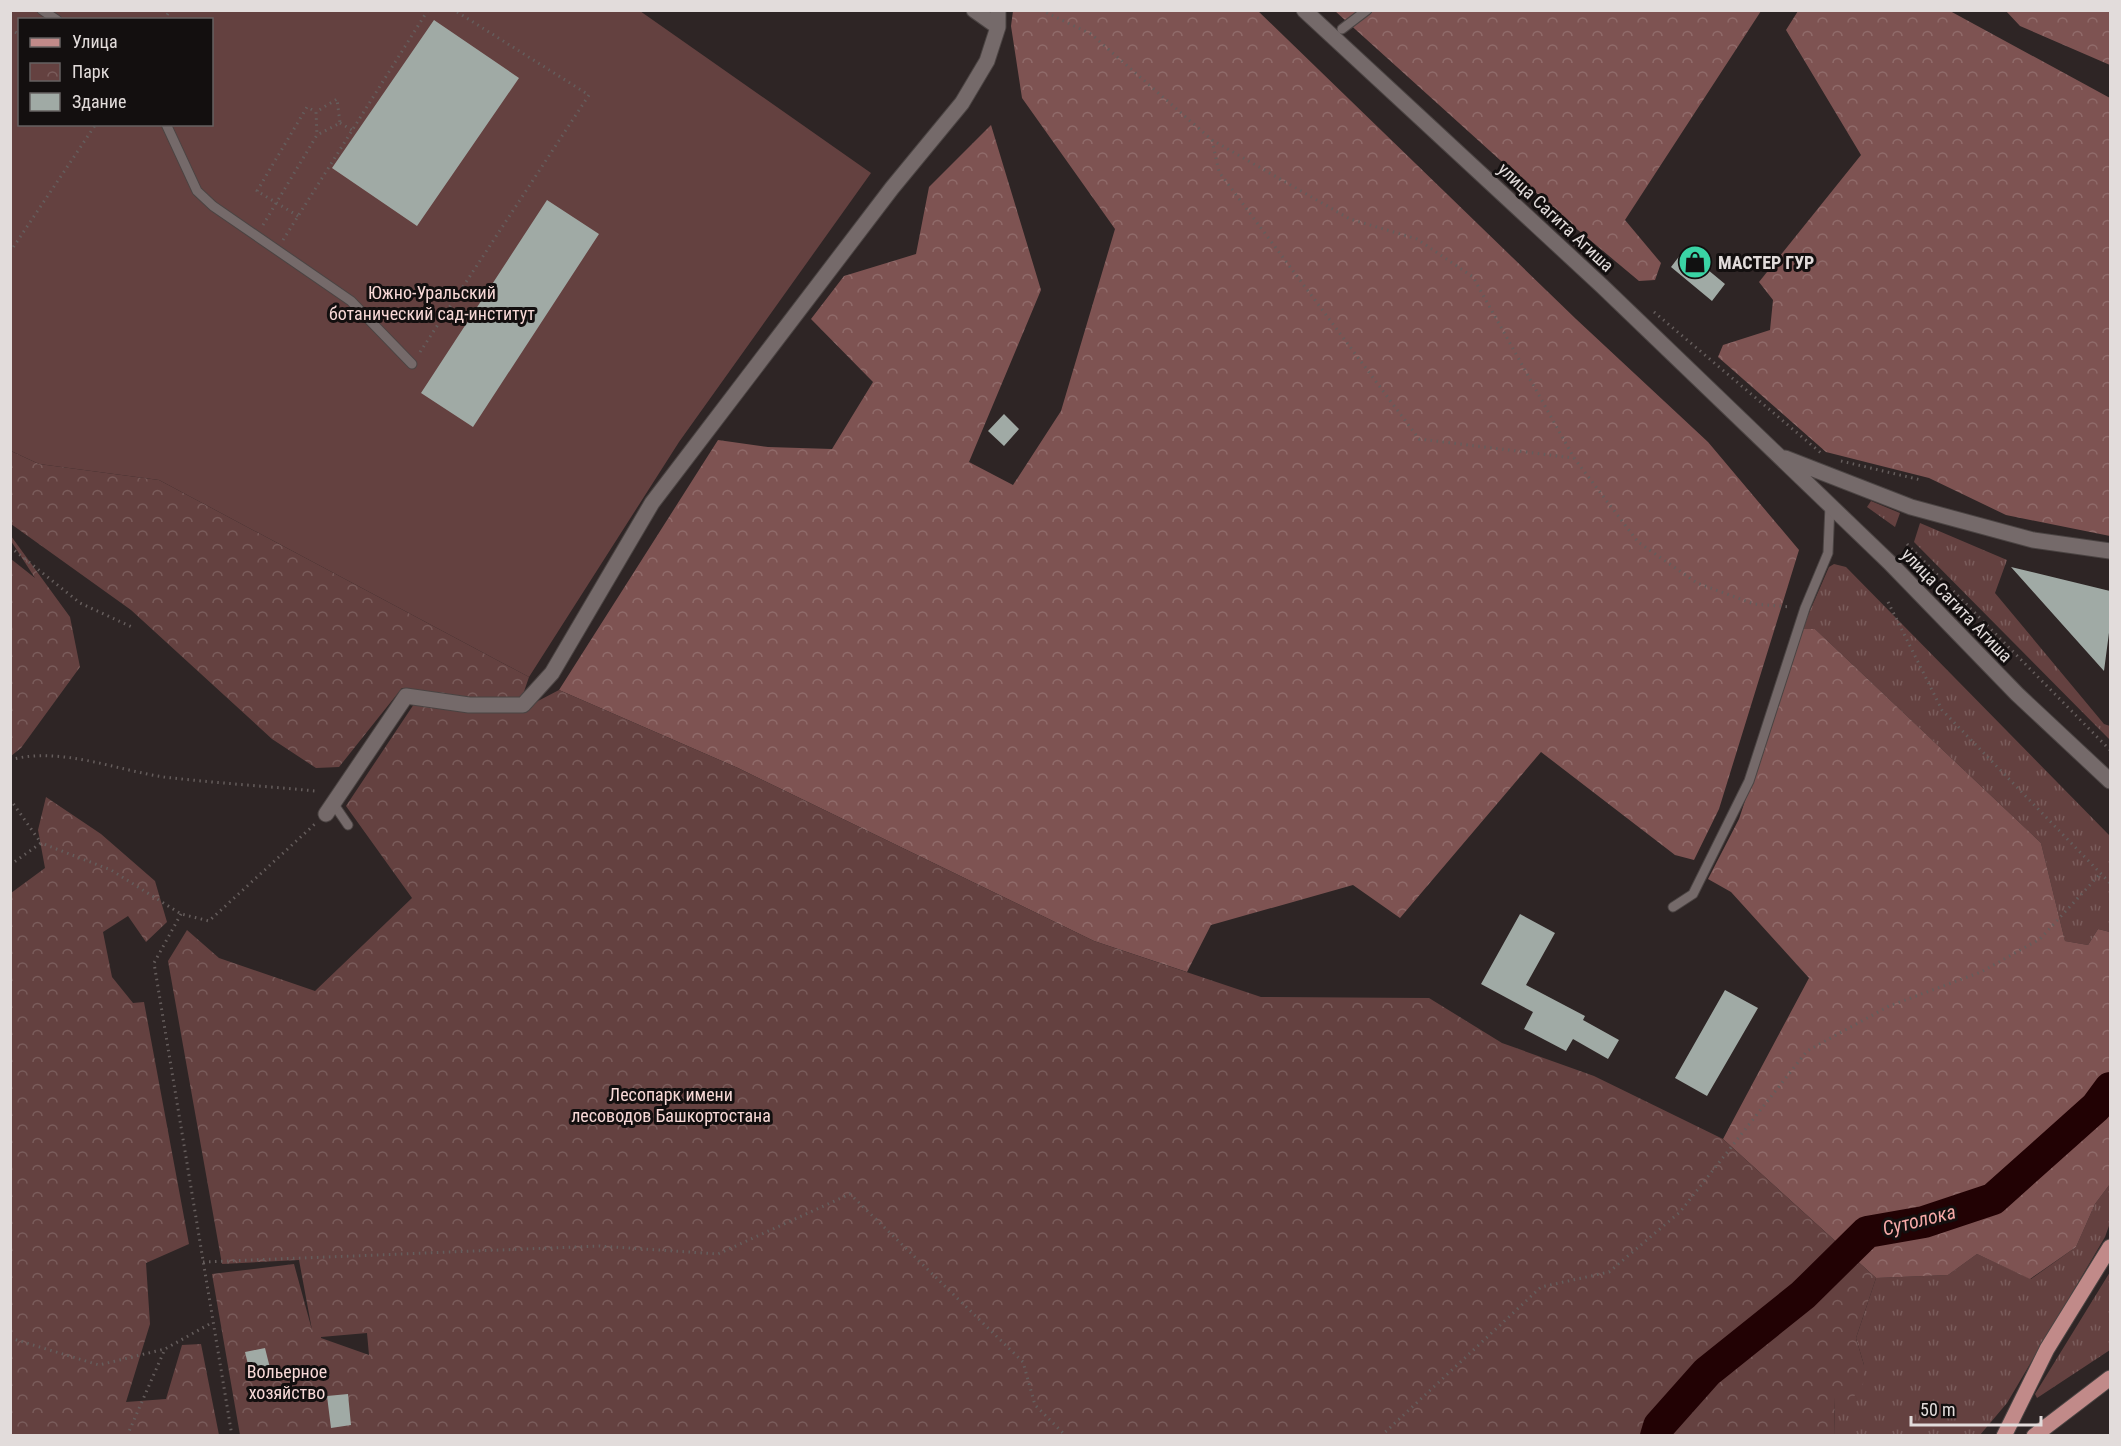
<svg xmlns="http://www.w3.org/2000/svg" width="2121" height="1446" font-family="'Roboto Condensed',sans-serif">
<style>
.grass{fill:url(#grass-tufts)}
.forest{fill:url(#forest-crowns)}
.park{fill:url(#park-crowns);fill-rule:evenodd}
.garden{fill:#644140;fill-rule:evenodd}
.lines{fill:none;stroke-linecap:round;stroke-linejoin:round}
.river{stroke:#220204;stroke-width:32}
.building{fill:#a0aaa5}
.lane-casing{stroke:#4b4443;stroke-width:11}
.street-casing{stroke:#4b4443;stroke-width:17}
.secondary-casing{stroke:#4b4443;stroke-width:17}
.primary-casing{stroke:#4b4443;stroke-width:17}
.path{stroke:#655d5c;stroke-width:3;stroke-dasharray:1.5 4.5;stroke-linecap:butt}
.lane{stroke:#756a6a;stroke-width:9}
.street{stroke:#756a6a;stroke-width:15}
.secondary{stroke:#756a6a;stroke-width:15}
.primary{stroke:#c18a89;stroke-width:15}
.labels{text-anchor:middle;dominant-baseline:central;stroke-width:6;stroke-linejoin:round;paint-order:stroke}
.street-label{font-size:18px;fill:#e2dcdb;stroke:#130f0f}
.poi-label{font-size:18px;font-weight:bold;fill:#e2dcdb;stroke:#130f0f;text-anchor:start}
.park-label{font-size:18px;fill:#f8d9d7;stroke:#130f0f}
.water-label{font-size:20px;font-style:italic;fill:#f4a9a7;stroke:#130f0f}
</style>
<defs>
<pattern id="grass-tufts" width="24" height="20" patternUnits="userSpaceOnUse" patternTransform="scale(1.5)"><rect width="24" height="20" fill="#644140"/><path d="M3 7l-1-3M5 7V3M7 7l1-3M15 17l-1-3M17 17v-4M19 17l1-3" fill="none" stroke="#7a5c5b"/></pattern>
<pattern id="forest-crowns" width="20" height="18" patternUnits="userSpaceOnUse" patternTransform="scale(1.5)"><rect width="20" height="18" fill="#7e5352"/><path d="M2 6a3 3 0 1 1 6 0M12 15a3 3 0 1 1 6 0" fill="none" stroke="#906b6a"/></pattern>
<pattern id="park-crowns" width="20" height="18" patternUnits="userSpaceOnUse" patternTransform="scale(1.5)"><rect width="20" height="18" fill="#644140"/><path d="M2 6a3 3 0 1 1 6 0M12 15a3 3 0 1 1 6 0" fill="none" stroke="#7a5c5b"/></pattern>
</defs>
<rect width="100%" height="100%" fill="#2e2525"/>
<!-- grass -->
<path class="grass" d="M 1871,501 L 1900,513 L 1895,527 L 1867,507 Z
M 1920,523 L 2007,560 L 1995,593 L 2104,724 L 2110,726 L 2110,740 L 1914,542 Z
M 1834,564 L 1846,567 L 2110,836 L 2110,932 L 2098,929 L 2088,945 L 2065,941 L 2041,843 L 1815,629 L 1802,629 L 1829,567 Z
M 2110,1184 L 2110,1223 L 2105,1237 L 2007,1403 L 1980,1435 L 1834,1436 L 1835,1397 L 1864,1365 L 1856,1338 L 1876,1278 L 1948,1275 L 1977,1254 L 2031,1279 L 2076,1247 L 2095,1204 Z
M 2110,1272 L 2110,1350 L 2037,1398 L 2035,1394 Z"/>
<!-- forest -->
<path class="forest" d="M 1013,11 L 1258,11 L 1576,319 L 1708,442 L 1799,550 L 1719,809 L 1694,860 L 1675,855 L 1541,752 L 1400,918 L 1353,885 L 1211,925 L 1187,972 L 1094,941 L 738,768 L 559,690 L 718,440 L 768,447 L 832,449 L 873,382 L 811,319 L 844,276 L 916,254 L 929,187 L 991,125 L 1041,290 L 969,462 L 1013,485 L 1061,411 L 1115,229 L 1022,98 L 1011,26 Z
M 1335,11 L 1761,11 L 1625,220 L 1661,263 L 1655,280 L 1639,281 L 1572,225 Z
M 1798,11 L 1950,11 L 2110,98 L 2110,536 L 2006,515 L 1929,478 L 1826,452 L 1718,357 L 1723,345 L 1770,330 L 1773,300 L 1759,282 L 1861,155 L 1786,30 Z
M 2006,11 L 2110,11 L 2110,65 L 2020,26 Z
M 1802,629 L 1815,629 L 2041,843 L 2065,941 L 2088,945 L 2098,929 L 2110,932 L 2110,1184 L 2095,1204 L 2076,1247 L 2030,1279 L 1977,1254 L 1948,1275 L 1876,1278 L 1723,1139 L 1809,978 L 1731,892 L 1708,879 L 1739,819 Z"/>
<!-- park -->
<path class="park" d="M 11,451 L 39,464 L 159,480 L 529,677 L 517,712 L 559,690 L 738,768 L 1094,941 L 1261,997 L 1429,998 L 1502,1043 L 1594,1076 L 1723,1139 L 1876,1278 L 1856,1338 L 1864,1365 L 1863,1384 L 1850,1402 L 1835,1397 L 1834,1436 L 240,1435 L 212,1274 L 294,1264 L 312,1330 L 299,1260 L 222,1264 L 168,961 L 187,930 L 219,958 L 315,991 L 412,898 L 346,806 L 414,704 L 448,695 L 402,688 L 339,767 L 316,768 L 272,739 L 131,610 L 11,524 ZM 367,1333 L 369,1355 L 321,1338 L 321,1337 Z
M 11,536 L 70,617 L 80,667 L 21,748 L 11,756 L 11,559 L 35,578 L 11,541 Z
M 46,797 L 101,834 L 155,881 L 167,922 L 146,942 L 128,916 L 103,932 L 112,977 L 133,1003 L 144,1002 L 189,1244 L 146,1263 L 150,1324 L 126,1402 L 166,1399 L 182,1345 L 201,1344 L 219,1435 L 11,1435 L 11,893 L 45,868 L 38,830 Z"/>
<!-- garden -->
<path class="garden" d="M 11,11 L 640,11 L 871,173 L 679,442 L 529,677 L 159,480 L 39,464 L 11,451 ZM 20,20 L 212,20 L 212,124 L 20,124 Z"/>
<g class="lines">
<!-- river -->
<path class="river" d="M 1656,1436 L 1659,1426 L 1707,1372 L 1803,1295 L 1867,1232 L 1924,1222 L 1993,1199 L 2096,1107 L 2110,1088"/>
</g>
<!-- building -->
<path class="building" d="M 434,20 L 519,78 L 417,226 L 332,168 Z
M 547,200 L 599,234 L 473,427 L 421,393 Z
M 1684,250 L 1725,284 L 1712,301 L 1671,267 Z
M 1004,414 L 1019,429 L 1004,446 L 988,431 Z
M 2011,567 L 2110,591 L 2110,625 L 2104,671 Z
M 1520,914 L 1555,933 L 1526,985 L 1585,1016 L 1583,1020 L 1619,1040 L 1608,1059 L 1573,1039 L 1566,1051 L 1524,1029 L 1533,1012 L 1481,984 Z
M 1725,990 L 1758,1008 L 1707,1096 L 1675,1078 Z
M 265,1348 L 270,1368 L 250,1373 L 245,1352 Z
M 348,1394 L 351,1425 L 331,1428 L 327,1396 Z"/>
<g class="lines">
<!-- lane casing -->
<g class="lane-casing">
<path id="lane" d="M 42,10 L 57,20
M 1342,29 L 1367,10
M 166,124 L 197,191 L 213,206 L 351,301 L 412,364
M 333,803 L 348,825
M 1673,907 L 1693,894 L 1749,781 L 1805,608 L 1828,553 L 1830,505"/>
</g>
<!-- street casing -->
<g class="street-casing">
<path id="street" d="M 974,10 L 998,27
M 326,814 L 406,696 L 469,705 L 523,705 L 552,673 L 652,503 L 892,188 L 962,103 L 987,61 L 998,27 L 998,10"/>
</g>
<!-- secondary casing -->
<g class="secondary-casing">
<path id="secondary" d="M 1304,10 L 1602,286 L 1889,562 L 2017,694 L 2110,781
M 1785,458 L 1911,507 L 2033,540 L 2110,551"/>
</g>
<!-- primary casing -->
<g class="primary-casing">
<path id="primary" d="M 2004,1436 L 2047,1349 L 2110,1247
M 2034,1436 L 2110,1378"/>
</g>
<!-- path -->
<path class="path" d="M 1041,10 L 1091,34 L 1212,140 L 1350,219 L 1417,239 L 1473,277 L 1574,458 L 1638,542 L 1697,583 L 1754,604 L 1791,607
M 164,20 L 170,10
M 10,29 L 20,35
M 340,123 L 352,130
M 1212,140 L 1219,172 L 1419,439 L 1574,458
M 298,216 L 257,191 L 307,107 L 316,112
M 263,225 L 317,135 L 340,123 L 337,99 L 316,112 L 317,135
M 283,240 L 428,10
M 10,252 L 96,124
M 1654,312 L 1821,453
M 420,352 L 589,95 L 454,10
M 1841,461 L 1921,480
M 1907,544 L 2110,750
M 10,547 L 80,603 L 134,628
M 1888,602 L 1942,710 L 2110,883
M 10,760 C 59,746 116,770 164,777 C 214,783 265,786 315,791
M 10,799 L 41,843
M 10,865 L 41,843 L 111,870 L 181,914 L 209,921 L 316,823
M 181,914 L 154,963 L 232,1436
M 203,1262 L 599,1246 L 718,1254 L 850,1194 L 1023,1362 L 1035,1405 L 1066,1436
M 10,1338 L 99,1365 L 165,1349
M 127,1436 L 165,1349 L 213,1322
M 1381,1436 L 1541,1287 L 1609,1272 L 1680,1212 L 1807,1051 L 1889,1006 L 1981,972 L 2040,939 L 2101,873"/>
<!-- lane -->
<use href="#lane" class="lane"/>
<!-- street -->
<use href="#street" class="street"/>
<!-- secondary -->
<use href="#secondary" class="secondary"/>
<!-- primary -->
<use href="#primary" class="primary"/>
</g>
<!-- icons -->
<defs>
<g id="shop-disc" transform="scale(1.725)"><circle r="9.5" fill="#3ad4a5" stroke="#130f0f"/><path d="M-5-2.5h2.3a2.7 3.5 0 0 1 5.4 0H5L5.5 6h-11ZM-1.5-2.5h3a1.5 2.3 0 0 0-3 0Z" fill="#111"/></g>
</defs>
<g fill-rule="evenodd">
<use href="#shop-disc" x="1695" y="262"/>
</g>
<g class="labels">
<!-- street labels -->
<g class="street-label">
<text transform="translate(1556 217) rotate(43)">улица Сагита Агиша</text>
<text transform="translate(1957 605) rotate(46)">улица Сагита Агиша</text>
</g>
<!-- poi labels -->
<g class="poi-label">
<text x="1718" y="262">МАСТЕР ГУР</text>
</g>
<!-- park labels -->
<g class="park-label">
<text x="432" y="292">Южно-Уральский<tspan x="432" dy="21">ботанический сад-институт</tspan></text>
<text x="671" y="1094">Лесопарк имени<tspan x="671" dy="21">лесоводов Башкортостана</tspan></text>
<text x="287" y="1371">Вольерное<tspan x="287" dy="21">хозяйство</tspan></text>
</g>
<!-- water labels -->
<g class="water-label">
<text transform="translate(1919 1220) rotate(-14)">Сутолока</text>
</g>
</g>
<!-- border -->
<rect width="2121" height="1446" fill="none" stroke="#e2dcdb" stroke-width="24"/>
<!-- legend -->
<rect x="18" y="18" width="195" height="108" fill="#130f0f" stroke="#666161" stroke-width="1.5"/>
<rect x="30" y="38" width="30" height="9" fill="#c18a89" stroke="#666161" stroke-width="1.5"/>
<text x="72" y="48" font-size="18" fill="#e2dcdb">Улица</text>
<rect x="30" y="63" width="30" height="18" fill="url(#park-crowns)" stroke="#666161" stroke-width="1.5"/>
<text x="72" y="78" font-size="18" fill="#e2dcdb">Парк</text>
<rect x="30" y="93" width="30" height="18" fill="#a0aaa5" stroke="#666161" stroke-width="1.5"/>
<text x="72" y="108" font-size="18" fill="#e2dcdb">Здание</text>
<!-- scale -->
<path d="M1911 1416v9h130v-9" fill="none" stroke="#e2dcdb" stroke-width="3"/>
<text x="1920" y="1416" font-size="18" fill="#e2dcdb" stroke="#130f0f" stroke-width="4.5" paint-order="stroke">50 m</text>
</svg>
